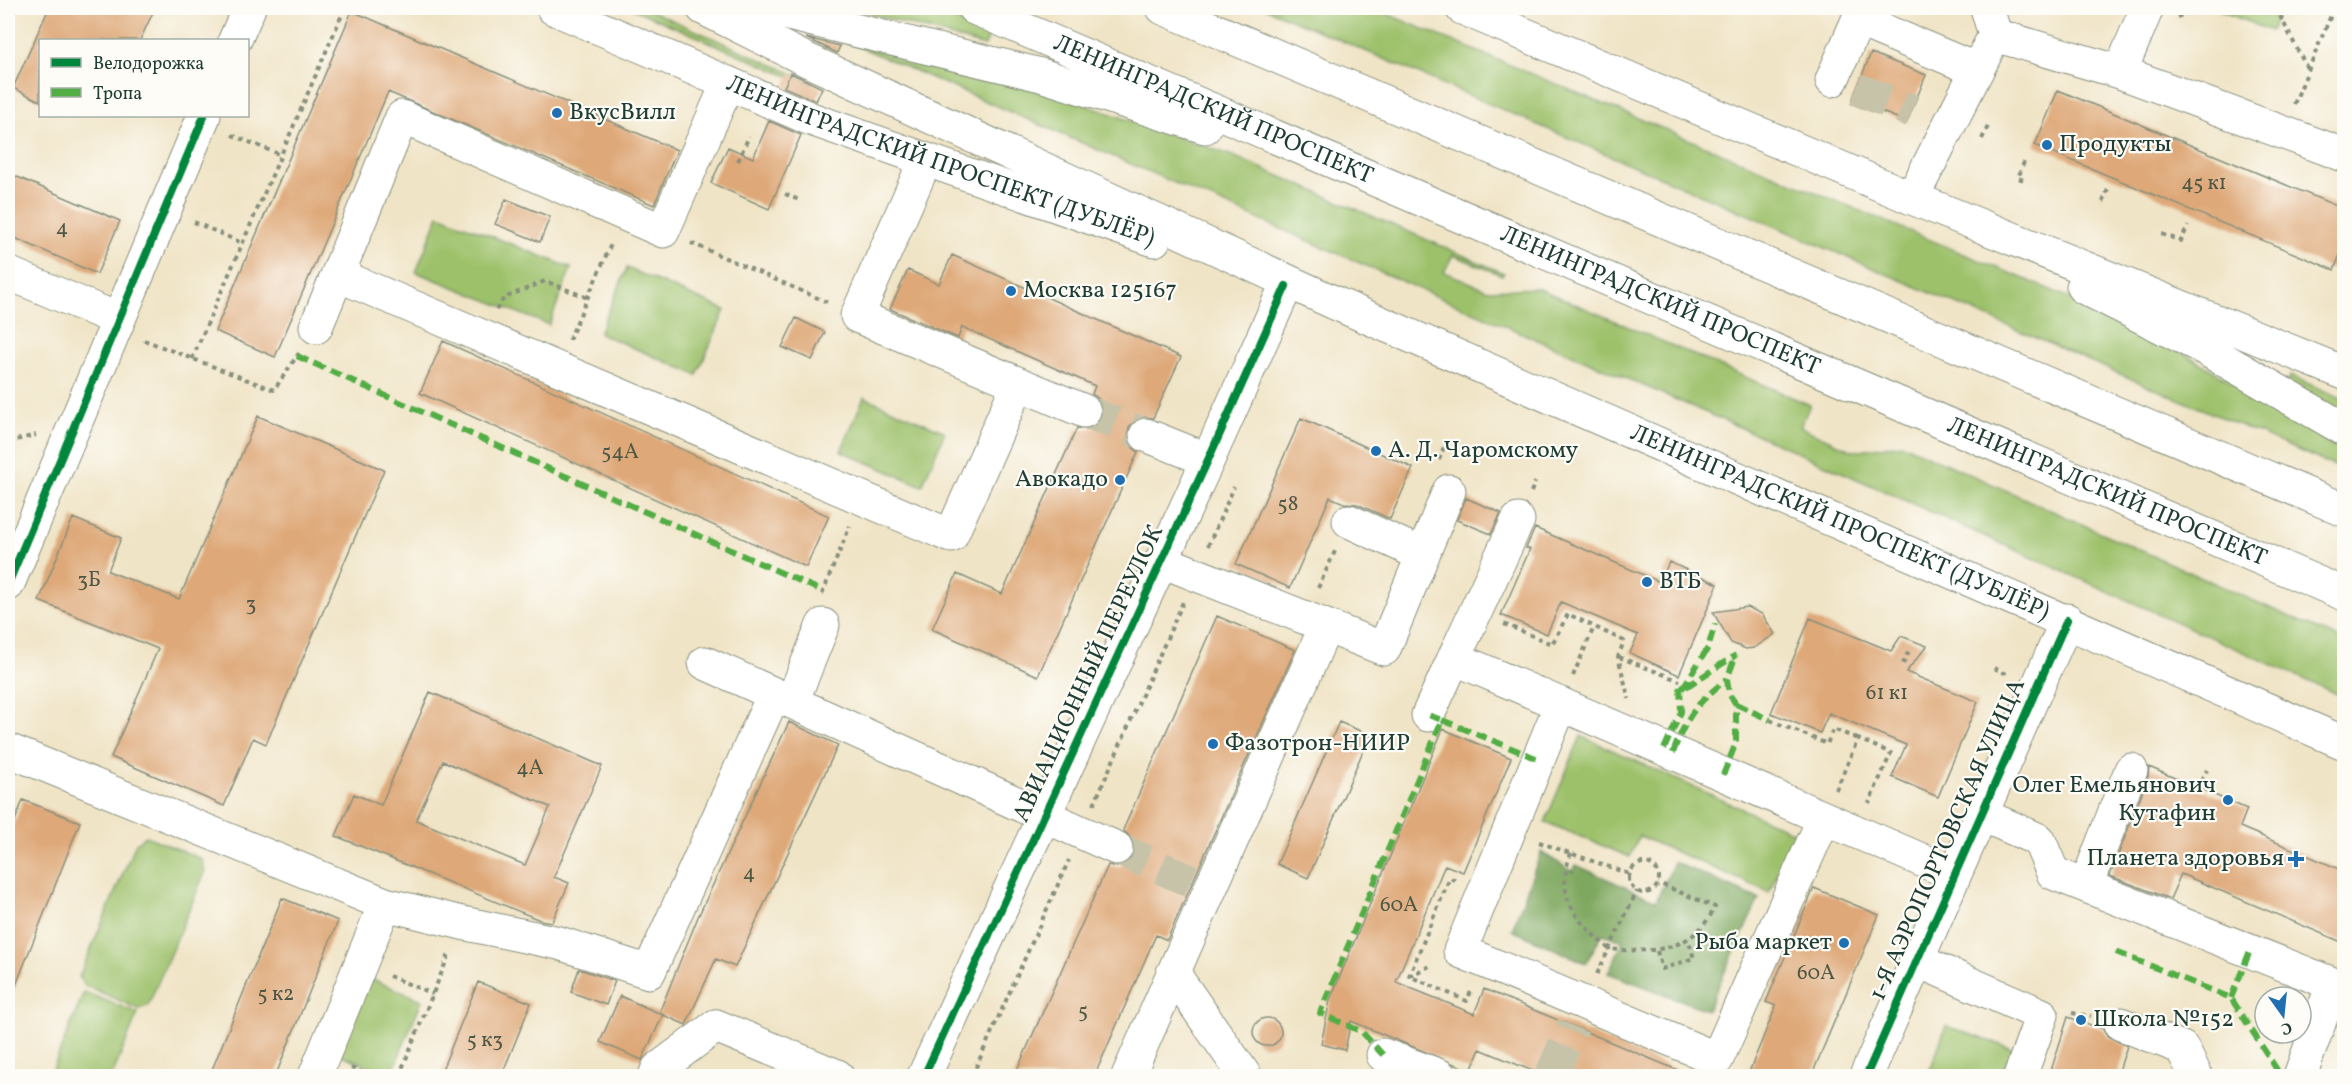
<svg xmlns="http://www.w3.org/2000/svg" width="2352" height="1084" font-family="Vollkorn,serif">
<style>
.green{fill:#9dc16b;stroke:#5e7f50;stroke-width:1.5}
.forest{fill:#7ea75f;stroke:#4e724a;stroke-width:1.5}
.building{fill:#dea878;fill-rule:evenodd}
.lines{fill:none;stroke-linecap:round;stroke-linejoin:round}
.minor-tunnel{stroke:#c6c3a9;stroke-width:33;stroke-dasharray:33 16;stroke-linecap:butt}
.minor-casing{stroke:#88907d;stroke-width:35}
.major-casing{stroke:#88907d;stroke-width:35}
.path{stroke:#88907d;stroke-width:4;stroke-dasharray:4.5 4.5;stroke-linecap:butt}
.minor{stroke:#fff;stroke-width:33}
.major{stroke:#fff;stroke-width:33}
.quiet{stroke:#52ad45;stroke-width:6;stroke-dasharray:12 6;stroke-linecap:butt}
.cycleway-casing{stroke:#fdfcf7;stroke-width:11}
.cycleway{stroke:#00873e;stroke-width:8}
.poi-dot{fill:#1f6fb2;stroke:#fdfcf7;stroke-width:2}
.labels{text-anchor:middle;dominant-baseline:central;stroke-width:4.5;stroke-linejoin:round;paint-order:stroke}
.number-label{font-size:21px;fill:#4f5845}
.street-label{font-size:24px;fill:#1f3d34;stroke:#fdfcf7}
.poi-label{font-size:24px;fill:#1f3d34;stroke:#fdfcf7;text-anchor:start}
</style>
<rect width="100%" height="100%" fill="#fdfcf7"/>
<filter id="ink" filterUnits="userSpaceOnUse"><feTurbulence type="fractalNoise" baseFrequency=".0167" numOctaves="2"/><feDisplacementMap in="SourceGraphic" scale="12" xChannelSelector="R" yChannelSelector="G"/><feConvolveMatrix kernelMatrix="1 2 1 2 8 2 1 2 1" color-interpolation-filters="sRGB"/></filter>
<filter id="wash" filterUnits="userSpaceOnUse"><feTurbulence type="fractalNoise" baseFrequency=".008" numOctaves="4" result="noise"/><feDisplacementMap in="SourceGraphic" scale="24" xChannelSelector="R" yChannelSelector="G"/><feGaussianBlur stdDeviation="1.35" result="paint"/><feColorMatrix in="noise" values="0 0 0 0 0 0 0 0 0 0 0 0 0 0 0 0 0 1.4 0 .05"/><feComposite in="paint" operator="in"/></filter>
<g filter="url(#wash)">
<rect width="100%" height="100%" fill="#f0e4c6"/>
<!-- green -->
<path class="green" d="M 631,8 L 645,8 L 812,82 L 811,86 Z
M 850,8 L 927,8 L 990,34 L 985,46 Z
M 1265,8 L 1373,8 L 2094,308 L 2196,360 L 2344,452 L 2344,470 Z
M 2222,8 L 2280,8 L 2271,31 L 2221,11 Z
M 846,41 L 1065,98 L 1233,156 L 1504,273 L 1502,275 L 1453,255 L 1444,272 L 1488,290 L 1538,288 L 1810,405 L 1800,427 L 1853,451 L 1902,444 L 2344,641 L 2344,697 L 1790,449 Z
M 439,215 L 571,268 L 549,325 L 416,272 Z
M 627,268 L 725,310 L 697,375 L 599,333 Z
M 2290,376 L 2344,399 L 2344,416 L 2287,383 Z
M 864,397 L 945,432 L 922,486 L 841,451 Z
M 1581,736 L 1795,833 L 1769,892 L 1639,836 L 1630,857 L 1545,822 Z
M 146,836 L 202,859 L 205,872 L 148,1006 L 138,1009 L 84,985 L 79,977 L 136,843 Z
M 364,976 L 422,1000 L 391,1075 L 334,1052 Z
M 84,992 L 138,1013 L 112,1076 L 50,1076 Z
M 1946,1026 L 2019,1051 L 2010,1076 L 1928,1076 Z"/>
<!-- forest -->
<path class="forest" d="M 1541,852 L 1573,872 L 1576,865 L 1656,901 L 1674,862 L 1759,899 L 1707,1010 L 1608,973 L 1623,941 L 1602,934 L 1586,963 L 1512,930 Z"/>
<g id="blocks">
<!-- building -->
<path class="building" d="M 49,8 L 155,8 L 140,40 L 40,40 L 40,101 L 13,88 Z
M 352,11 L 677,150 L 654,205 L 388,92 L 275,357 L 215,331 Z
M 806,38 L 840,46 L 837,53 Z
M 1871,53 L 1926,75 L 1907,122 L 1852,100 Z
M 791,73 L 822,88 L 816,101 L 784,87 Z
M 2058,90 L 2344,209 L 2344,245 L 2334,270 L 2035,145 Z
M 769,121 L 801,135 L 769,209 L 711,183 L 728,147 L 753,158 Z
M 8,173 L 120,221 L 97,274 L 8,235 Z
M 506,199 L 550,217 L 540,242 L 495,224 Z
M 952,255 L 1181,357 L 1153,418 L 1143,417 L 1134,421 L 1129,427 L 1128,438 L 1132,447 L 1138,452 L 1038,676 L 932,629 L 957,574 L 1002,594 L 1077,428 L 1087,429 L 1096,426 L 1101,418 L 1102,408 L 1099,399 L 1092,394 L 1095,386 L 962,327 L 958,338 L 890,309 L 908,270 L 939,284 Z
M 796,318 L 825,332 L 812,360 L 782,347 Z
M 443,341 L 829,516 L 806,567 L 420,393 Z
M 258,416 L 384,470 L 266,744 L 253,738 L 224,806 L 111,757 L 158,649 L 39,601 L 73,518 L 121,538 L 108,571 L 179,599 Z
M 1301,418 L 1413,468 L 1390,519 L 1357,504 L 1344,503 L 1330,497 L 1290,588 L 1236,564 Z
M 1466,498 L 1501,513 L 1491,534 L 1457,520 Z
M 1535,528 L 1660,582 L 1669,562 L 1718,584 L 1679,675 L 1630,653 L 1638,635 L 1561,602 L 1547,634 L 1501,615 L 1530,549 L 1526,548 Z
M 1747,607 L 1762,614 L 1775,634 L 1754,648 L 1746,649 L 1731,643 L 1713,612 Z
M 1217,616 L 1295,650 L 1167,940 L 1156,935 L 1094,1077 L 1014,1077 L 1108,865 L 1117,867 L 1126,863 L 1133,855 L 1135,847 L 1131,838 L 1123,830 Z
M 1810,618 L 1891,651 L 1901,636 L 1927,646 L 1906,672 L 1978,702 L 1938,797 L 1892,777 L 1906,745 L 1829,713 L 1820,733 L 1771,713 Z
M 430,692 L 602,766 L 554,877 L 569,883 L 552,922 L 540,920 L 336,836 L 354,794 L 381,805 ZM 443,761 L 550,807 L 525,865 L 416,820 Z
M 789,722 L 838,745 L 735,967 L 716,959 L 686,1025 L 659,1013 L 698,917 Z
M 1339,722 L 1370,735 L 1308,878 L 1277,864 Z
M 1443,729 L 1511,758 L 1463,872 L 1445,865 L 1396,982 L 1474,1014 L 1484,989 L 1694,1077 L 1547,1077 L 1480,1049 L 1471,1071 L 1351,1021 L 1345,1050 L 1321,1044 L 1330,1000 Z
M 2149,767 L 2247,809 L 2240,827 L 2344,871 L 2344,943 L 2181,874 L 2170,899 L 2110,876 L 2148,777 Z
M 23,800 L 80,822 L 9,1003 L 8,839 Z
M 1814,888 L 1879,915 L 1811,1077 L 1747,1077 L 1776,1006 L 1766,1002 Z
M 282,898 L 338,921 L 275,1077 L 209,1077 Z
M 579,969 L 615,981 L 606,1005 L 571,992 Z
M 478,982 L 531,1003 L 501,1077 L 439,1077 Z
M 620,996 L 663,1015 L 642,1060 L 600,1042 Z
M 2068,1017 L 2103,1029 L 2107,1036 L 2127,1046 L 2117,1077 L 2049,1077 Z
M1253 1032a14 14 0 1 1 28 0a14 14 0 1 1-28 0Z"/>
</g>
</g>
<g filter="url(#ink)">
<use href="#blocks" fill-opacity="0" stroke="#88907d" stroke-width="1.5"/>
<g class="lines">
<!-- minor-tunnel -->
<path class="minor-tunnel" d="M 1856,89 L 1912,111
M 1084,411 L 1146,435
M 1116,848 L 1195,883
M 1551,1076 L 1573,1026"/>
<!-- minor casing -->
<g class="minor-casing">
<path id="minor" d="M 1987,8 L 1995,35
M 235,40 L 249,8
M 2120,72 L 2147,8
M 1832,80 L 1858,20 L 1977,70
M 925,161 L 857,316 L 1084,411
M 1912,198 L 1995,35 L 2120,72 L 2344,155
M 8,273 L 117,319
M 338,275 L 951,536 L 1018,384
M 316,327 L 402,117 L 663,231 L 728,83
M 1146,435 L 1208,460
M 1518,520 L 1454,658 L 1954,874
M 1349,521 L 1423,555
M 1162,561 L 1384,649 L 1449,491
M 8,584 L 204,116
M 705,663 L 774,694
M 792,702 L 823,625
M 1561,704 L 1460,951 L 1717,1059 L 1824,818
M 1428,715 L 1454,658
M 8,750 L 385,904 L 462,923 L 559,943 L 649,972 L 774,694 L 1116,848
M 1980,814 L 2039,840 L 2053,873 L 2333,984 L 2300,1076
M 2086,886 L 2131,770
M 1916,960 L 2042,1015 L 2020,1076
M 1173,973 L 1245,1076
M 2121,1024 L 2182,1048 L 2196,1076
M 1383,1055 L 1440,1076
M 315,1076 L 385,904
M 655,1076 L 658,1069 L 716,1026 L 837,1076
M 924,1076 L 1208,460 L 1286,286
M 1128,1076 L 1326,626
M 1866,1076 L 2067,620"/>
</g>
<!-- major casing -->
<g class="major-casing">
<g id="major">
<path id="s1" d="M 553,8 L 811,119 L 1154,240"/>
<path id="s2" d="M 703,8 L 807,60 L 1335,303 L 2344,743"/>
<path d="M 763,8 L 1041,75 L 1205,127"/>
<path id="s3" d="M 974,8 L 2344,594"/>
<path d="M 1163,8 L 2344,510"/>
<path d="M 1462,8 L 1912,198 L 2344,373"/>
<path d="M 2083,287 L 2202,347 L 2344,429"/>
</g>
</g>
<!-- path -->
<path class="path" d="M 2276,8 L 2308,70
M 2177,17 L 2202,8
M 2294,104 L 2334,8
M 232,135 L 281,155
M 1982,139 L 1989,124
M 738,161 L 749,136
M 2024,162 L 2018,178 L 2027,181
M 785,194 L 799,200
M 2103,202 L 2108,189
M 194,222 L 242,243
M 2162,234 L 2181,241 L 2188,226
M 691,243 L 827,302
M 496,310 L 504,298 L 545,281 L 588,298
M 144,340 L 274,390 L 299,353
M 569,340 L 612,242
M 192,359 L 345,8
M 8,442 L 36,435
M 1439,460 L 1445,444
M 1531,492 L 1535,482
M 1208,546 L 1234,487
M 1318,588 L 1336,549
M 822,594 L 850,526
M 1504,624 L 1552,644 L 1568,614 L 1624,641 L 1618,657 L 1629,699
M 1619,657 L 1680,681
M 1903,664 L 1910,648
M 1994,668 L 2005,673 L 2007,678
M 1573,676 L 1594,627
M 1770,720 L 1827,744 L 1833,729 L 1858,739
M 2197,788 L 2207,770
M 1836,790 L 1858,739 L 1891,753 L 1869,803
M 1094,804 L 1183,602
M 8,829 L 11,830
M 1539,842 L 1629,874
M 1571,853 C 1554,898 1576,920 1609,949 C 1654,953 1693,952 1715,907 L 1658,883
M1629 878a15 15 0 1 1 30 0a15 15 0 1 1-30 0Z
M 1455,880 L 1450,878 L 1409,976 L 1467,1001 L 1472,989
M 1657,951 L 1662,969 L 1694,958 L 1688,939
M 1597,974 L 1637,891
M 389,976 L 433,994
M 1409,976 L 1432,965
M 2072,1013 L 2091,1016
M 351,1068 L 373,1076
M 399,1076 L 450,952
M 972,1076 L 1069,860"/>
<!-- minor -->
<use href="#minor" class="minor"/>
<!-- major -->
<use href="#major" class="major"/>
<!-- quiet -->
<path class="quiet" d="M 297,356 L 822,591
M 1686,687 L 1736,655
M 1682,689 L 1708,648 L 1715,624
M 1736,704 L 1770,720
M 1442,720 L 1538,759
M 1664,749 L 1681,712 L 1680,684
M 1673,753 C 1687,715 1696,704 1727,679
M 1723,775 L 1736,743 L 1736,704 L 1729,694 L 1727,679 L 1736,655
M 2116,952 L 2231,998 L 2281,1076
M 2231,998 L 2250,951
M 1383,1055 L 1362,1032 L 1320,1013 L 1442,720 L 1428,715"/>
<!-- cycleway casing -->
<g class="cycleway-casing">
<path id="cycleway" d="M 8,584 L 204,116
M 924,1076 L 1208,460 L 1286,286
M 1866,1076 L 2067,620"/>
</g>
<!-- cycleway -->
<use href="#cycleway" class="cycleway"/>
</g>
</g>
<!-- markers -->
<g class="poi-dot">
<circle cx="557" cy="113" r="6"/>
<circle cx="2047" cy="145" r="6"/>
<circle cx="1011" cy="291" r="6"/>
<circle cx="1376" cy="451" r="6"/>
<circle cx="1120" cy="480" r="6"/>
<circle cx="1647" cy="582" r="6"/>
<circle cx="1213" cy="744" r="6"/>
<circle cx="2228" cy="800" r="6"/>
<path d="M2293 850h6v6h6v6h-6v6h-6v-6h-6v-6h6z"/>
<circle cx="1844" cy="943" r="6"/>
<circle cx="2081" cy="1020" r="6"/>
</g>
<g class="labels">
<!-- number labels -->
<g class="number-label">
<text x="2204" y="183">45 к1</text>
<text x="62" y="228">4</text>
<text x="620" y="452">54А</text>
<text x="1288" y="504">58</text>
<text x="89" y="580">3Б</text>
<text x="251" y="604">3</text>
<text x="1887" y="693">61 к1</text>
<text x="530" y="768">4А</text>
<text x="749" y="873">4</text>
<text x="1399" y="905">60А</text>
<text x="1816" y="973">60А</text>
<text x="276" y="994">5 к2</text>
<text x="1083" y="1011">5</text>
<text x="485" y="1040">5 к3</text>
</g>
<!-- street labels -->
<g class="street-label">
<text stroke="none"><textPath href="#s3" startOffset="260">ЛЕНИНГРАДСКИЙ ПРОСПЕКТ</textPath></text>
<text stroke="none"><textPath href="#s1" startOffset="417">ЛЕНИНГРАДСКИЙ ПРОСПЕКТ (ДУБЛЁР)</textPath></text>
<text stroke="none"><textPath href="#s3" startOffset="746">ЛЕНИНГРАДСКИЙ ПРОСПЕКТ</textPath></text>
<text stroke="none"><textPath href="#s3" startOffset="1232">ЛЕНИНГРАДСКИЙ ПРОСПЕКТ</textPath></text>
<text stroke="none"><textPath href="#s2" startOffset="1248">ЛЕНИНГРАДСКИЙ ПРОСПЕКТ (ДУБЛЁР)</textPath></text>
<text transform="translate(1089 674) rotate(-65)">АВИАЦИОННЫЙ ПЕРЕУЛОК</text>
<text transform="translate(1948 840) rotate(-66)">1-Я АЭРОПОРТОВСКАЯ УЛИЦА</text>
</g>
<!-- poi labels -->
<g class="poi-label">
<text x="569" y="113">ВкусВилл</text>
<text x="2059" y="145">Продукты</text>
<text x="1023" y="291">Москва 125167</text>
<text x="1388" y="451">А. Д. Чаромскому</text>
<text x="1108" y="480" text-anchor="end">Авокадо</text>
<text x="1659" y="582">ВТБ</text>
<text x="1225" y="744">Фазотрон-НИИР</text>
<text x="2216" y="786" text-anchor="end">Олег Емельянович<tspan x="2216" dy="28">Кутафин</tspan></text>
<text x="2284" y="859" text-anchor="end">Планета здоровья</text>
<text x="1832" y="943" text-anchor="end">Рыба маркет</text>
<text x="2093" y="1020">Школа №152</text>
</g>
</g>
<!-- margin -->
<rect width="2352" height="1084" fill="none" stroke="#fdfcf7" stroke-width="30"/>
<!-- legend -->
<rect x="39" y="39" width="210" height="78" fill="#fdfcf7" stroke="#a4b0a9" stroke-width="1.5"/>
<rect x="51" y="58" width="30" height="9" fill="#00873e" stroke="#a4b0a9" stroke-width="1.5"/>
<text x="93" y="69" font-size="18" fill="#1f3d34">Велодорожка</text>
<rect x="51" y="88" width="30" height="9" fill="#52ad45" stroke="#a4b0a9" stroke-width="1.5"/>
<text x="93" y="99" font-size="18" fill="#1f3d34">Тропа</text>
<!-- north arrow -->
<g transform="translate(2283 1015) rotate(165)"><circle r="28" fill="#fdfcf7" stroke="#a4b0a9" stroke-width="1.5"/>
<path d="M0-4.5L10 22L0 15L-10 22Z" fill="#1f6fb2"/>
<text y="-9" font-size="16" font-weight="bold" text-anchor="middle" fill="#1f3d34">С</text>
</g>
</svg>
